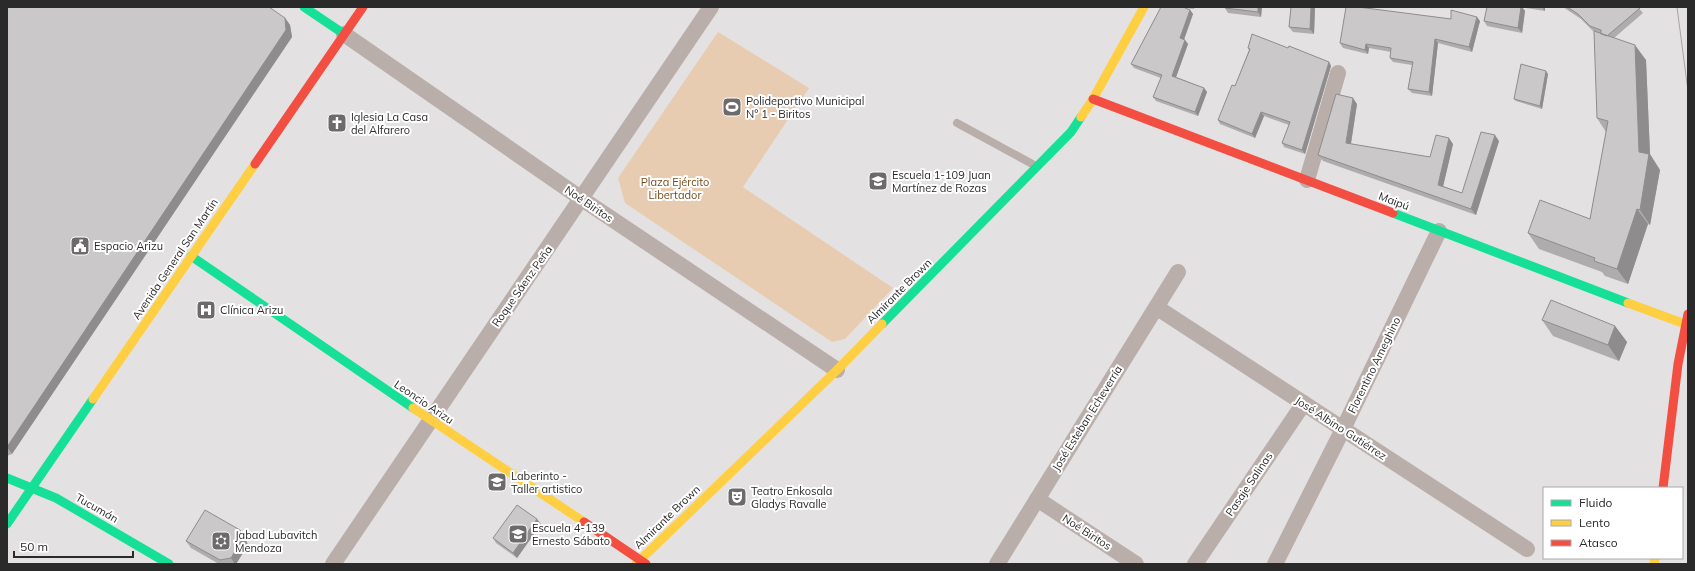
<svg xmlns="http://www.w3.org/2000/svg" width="1695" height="571" font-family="Mulish,sans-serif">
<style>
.green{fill:#e8ccb2}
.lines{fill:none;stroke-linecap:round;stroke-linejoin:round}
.lane{stroke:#baaeab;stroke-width:8}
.street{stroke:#baaeab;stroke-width:16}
.fast{stroke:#16e098;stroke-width:9}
.slow{stroke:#ffcf43;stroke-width:9}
.jam{stroke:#f24e42;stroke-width:9}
.tram{stroke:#aaa2a0;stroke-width:1}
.wall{fill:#afacad}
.shaded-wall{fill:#8e8c8d}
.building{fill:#cbc8c9;stroke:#8e8c8d}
.labels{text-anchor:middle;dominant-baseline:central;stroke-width:4;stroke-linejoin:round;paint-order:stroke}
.poi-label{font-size:11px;fill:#2b2a2a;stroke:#fff;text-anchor:start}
.park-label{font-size:11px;fill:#754a19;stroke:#fff}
.street-label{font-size:11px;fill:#2b2a2a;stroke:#fff}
</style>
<rect width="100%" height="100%" fill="#e4e1e2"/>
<!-- green -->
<path class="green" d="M 718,32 L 809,88 L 743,187 L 893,288 L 845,339 L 832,342 L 625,203 L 618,178 Z"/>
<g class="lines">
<!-- lane -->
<path class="lane" d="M 957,123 L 1036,166"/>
<!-- street -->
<path class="street" d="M 344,34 L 582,199 L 837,370
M 1307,180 L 1338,73
M 1156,307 L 1527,549
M 1037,499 L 1136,564
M 333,564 L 711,7
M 997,564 L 1178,272
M 1195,564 L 1304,403
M 1275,564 L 1343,429 L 1439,231"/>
<!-- fast -->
<path class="fast" d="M 304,7 L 344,34
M 1393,213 L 1628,303
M 191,256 L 413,408
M 882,324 L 1071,132 L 1081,117
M 7,478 L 56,498 L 169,564
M 7,524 L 93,399"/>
<!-- slow -->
<path class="slow" d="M 1081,117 L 1093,99 L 1144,7
M 1628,303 L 1685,324
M 93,399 L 255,164
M 413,408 L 584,522
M 636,564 L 837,370 L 882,324
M 1654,564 L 1655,558"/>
<!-- jam -->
<path class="jam" d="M 1093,99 L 1393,213
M 255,164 L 363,7
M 1663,488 L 1678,364 L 1688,314
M 584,522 L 646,564"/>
<!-- tram -->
<path class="tram" d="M 1677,7 L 1688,91"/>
</g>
<!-- wall -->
<path class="wall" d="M 7,7 L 285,18 L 290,25 L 292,37 L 12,454 L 7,456 Z
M 1161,7 L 1195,7 L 1194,9 L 1185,8 L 1190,10 L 1193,14 L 1184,40 L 1188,44 L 1176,77 L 1204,88 L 1207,92 L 1198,116 L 1156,101 L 1153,97 L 1161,78 L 1134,68 L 1131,64 Z
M 1225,7 L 1262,7 L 1261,17 L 1228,13 L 1225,8 Z
M 1291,7 L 1315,7 L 1314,34 L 1293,32 L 1289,27 Z
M 1487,7 L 1522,7 L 1525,11 L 1522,33 L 1487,26 L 1484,21 Z
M 1525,7 L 1545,7 L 1545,11 L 1526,8 Z
M 1563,7 L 1638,7 L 1643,13 L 1614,38 L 1646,60 L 1650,155 L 1660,170 L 1650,225 L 1648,224 L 1628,284 L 1605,276 L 1602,272 L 1539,249 L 1528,233 L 1590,219 L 1606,132 L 1597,118 L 1601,34 L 1593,31 L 1581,19 Z
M 1451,19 L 1480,21 L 1472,52 L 1438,43 L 1432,96 L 1412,93 L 1408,89 L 1412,65 L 1393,62 L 1390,58 L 1391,52 L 1369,48 L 1368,54 L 1343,48 L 1340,43 Z
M 1248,48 L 1288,48 L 1329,62 L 1331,66 L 1305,154 L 1284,147 L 1282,143 L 1289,125 L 1264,116 L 1255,138 L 1220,124 L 1218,120 L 1235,86 L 1249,50 Z
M 1548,74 L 1542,109 L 1516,101 L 1514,99 Z
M 1357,104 L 1351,144 L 1430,157 L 1453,144 L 1443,186 L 1462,193 L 1499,141 L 1476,215 L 1323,161 L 1318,155 Z
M 1542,320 L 1615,326 L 1627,342 L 1619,361 L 1553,336 Z
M 541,524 L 517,558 L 496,543 L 493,538 Z
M 240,530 L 245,538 L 248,545 L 236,564 L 219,564 L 191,548 L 186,541 Z"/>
<!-- shaded-wall -->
<path class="shaded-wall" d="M 1258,7 L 1262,7 L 1261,17 L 1258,12 Z
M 1311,7 L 1315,7 L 1314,34 L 1310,29 Z
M 1521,7 L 1522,7 L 1525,11 L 1522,33 L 1518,28 Z
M 1542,7 L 1545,7 L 1545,11 Z
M 1190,10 L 1193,14 L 1183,42 L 1180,38 Z
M 1477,17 L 1480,21 L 1472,52 L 1469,47 Z
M 285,18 L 290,25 L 292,37 L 12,454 L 7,447 Z
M 1435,39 L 1438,43 L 1432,96 L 1429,92 Z
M 1185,40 L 1188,44 L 1175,80 L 1172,76 Z
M 1366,44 L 1369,48 L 1368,54 L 1365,50 Z
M 1635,45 L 1646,60 L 1650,154 L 1660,170 L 1650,225 L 1640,210 Z
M 1329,62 L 1331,66 L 1305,154 L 1302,150 Z
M 1546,71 L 1548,74 L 1542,109 L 1540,106 Z
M 1204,88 L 1207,92 L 1198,116 L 1195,112 Z
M 1353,98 L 1357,104 L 1350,149 L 1346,143 Z
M 1261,112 L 1264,116 L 1255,138 L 1252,134 Z
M 1495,135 L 1499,141 L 1476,215 L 1471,209 Z
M 1449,138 L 1453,144 L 1442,191 L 1438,185 Z
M 1637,209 L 1648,224 L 1628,284 L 1617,269 Z
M 1615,326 L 1627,342 L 1619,361 L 1608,345 Z
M 537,519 L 541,524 L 517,558 L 513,553 Z
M 240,530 L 245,538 L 248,545 L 236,564 L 235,564 L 231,558 Z"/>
<!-- building -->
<path class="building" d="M 7,7 L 269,7 L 285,18 L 286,30 L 7,447 Z
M 1161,7 L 1183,7 L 1190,10 L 1180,38 L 1185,40 L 1172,76 L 1204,88 L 1195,112 L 1153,97 L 1162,75 L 1131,64 Z
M 1225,7 L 1258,7 L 1258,12 L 1225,8 Z
M 1291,7 L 1311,7 L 1310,29 L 1289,27 Z
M 1346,7 L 1358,7 L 1451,19 L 1451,10 L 1477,17 L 1469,47 L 1435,39 L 1429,92 L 1408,89 L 1413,62 L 1390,58 L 1391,48 L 1366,44 L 1365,50 L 1340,43 Z
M 1487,7 L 1521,7 L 1518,28 L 1484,21 Z
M 1567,7 L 1638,7 L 1640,8 L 1607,36 L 1601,34 L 1601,30 L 1590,26 L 1578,14 Z
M 1594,31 L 1635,45 L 1639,152 L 1649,154 L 1640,210 L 1637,209 L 1617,269 L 1594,261 L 1595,258 L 1528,233 L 1540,200 L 1590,219 L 1608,121 L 1597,118 Z
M 1252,34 L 1288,48 L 1289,46 L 1329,62 L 1302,150 L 1282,143 L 1290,122 L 1261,112 L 1252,134 L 1218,120 L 1232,85 L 1235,86 L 1250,49 L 1248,48 Z
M 1521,64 L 1546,71 L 1540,106 L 1514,99 Z
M 1336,94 L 1353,98 L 1346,143 L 1430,157 L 1436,135 L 1449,138 L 1438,185 L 1462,193 L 1481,132 L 1495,135 L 1471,209 L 1318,155 Z
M 1551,300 L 1615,326 L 1608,345 L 1542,320 Z
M 517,505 L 537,519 L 513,553 L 493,538 Z
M 205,510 L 240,530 L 243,538 L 231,558 L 220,560 L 186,541 Z"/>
<!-- icons -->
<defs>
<g id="stadium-square" transform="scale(1)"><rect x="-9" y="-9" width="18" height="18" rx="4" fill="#6c6a6a" stroke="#fff"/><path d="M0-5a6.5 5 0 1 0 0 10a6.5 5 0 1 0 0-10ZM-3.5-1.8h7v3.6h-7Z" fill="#fff"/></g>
<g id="church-square" transform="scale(1)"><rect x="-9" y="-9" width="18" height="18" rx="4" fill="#6c6a6a" stroke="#fff"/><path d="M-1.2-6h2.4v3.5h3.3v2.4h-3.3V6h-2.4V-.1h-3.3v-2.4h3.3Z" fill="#fff"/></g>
<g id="school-square" transform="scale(1)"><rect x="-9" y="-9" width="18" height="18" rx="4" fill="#6c6a6a" stroke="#fff"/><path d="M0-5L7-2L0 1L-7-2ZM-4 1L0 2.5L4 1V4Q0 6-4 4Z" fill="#fff"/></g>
<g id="civic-square" transform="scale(1)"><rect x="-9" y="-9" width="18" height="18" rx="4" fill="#6c6a6a" stroke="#fff"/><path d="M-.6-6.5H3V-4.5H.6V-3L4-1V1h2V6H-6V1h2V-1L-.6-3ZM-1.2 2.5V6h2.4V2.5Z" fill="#fff"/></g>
<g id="hospital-square" transform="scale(1)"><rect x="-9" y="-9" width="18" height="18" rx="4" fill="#6c6a6a" stroke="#fff"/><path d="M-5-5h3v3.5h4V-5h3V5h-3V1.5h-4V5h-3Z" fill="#fff"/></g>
<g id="theatre-square" transform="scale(1)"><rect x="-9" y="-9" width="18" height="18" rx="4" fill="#6c6a6a" stroke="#fff"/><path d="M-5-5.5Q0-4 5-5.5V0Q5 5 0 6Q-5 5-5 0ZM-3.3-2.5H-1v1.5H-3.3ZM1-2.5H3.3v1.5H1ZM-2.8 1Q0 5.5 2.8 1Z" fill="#fff"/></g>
<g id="synagogue-square" transform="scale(1)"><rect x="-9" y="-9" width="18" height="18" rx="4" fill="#6c6a6a" stroke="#fff"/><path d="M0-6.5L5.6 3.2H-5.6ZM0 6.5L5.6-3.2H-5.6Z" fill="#fff"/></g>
</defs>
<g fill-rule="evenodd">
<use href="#stadium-square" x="732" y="107"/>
<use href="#church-square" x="337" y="123"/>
<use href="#school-square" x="878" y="181"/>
<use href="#civic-square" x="80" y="246"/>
<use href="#hospital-square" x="206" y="310"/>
<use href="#school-square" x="497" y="482"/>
<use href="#theatre-square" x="737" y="497"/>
<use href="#school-square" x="518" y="534"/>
<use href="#synagogue-square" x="221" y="541"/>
</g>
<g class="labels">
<!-- poi labels -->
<g class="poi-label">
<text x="746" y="101">Polideportivo Municipal<tspan x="746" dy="13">N° 1 - Biritos</tspan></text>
<text x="351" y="117">Iglesia La Casa<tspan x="351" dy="13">del Alfarero</tspan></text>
<text x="892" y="175">Escuela 1-109 Juan<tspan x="892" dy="13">Martínez de Rozas</tspan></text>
<text x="94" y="246">Espacio Arizu</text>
<text x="220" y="310">Clínica Arizu</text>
<text x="511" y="476">Laberinto -<tspan x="511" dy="13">Taller artistico</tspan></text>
<text x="751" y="491">Teatro Enkosala<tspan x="751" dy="13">Gladys Ravalle</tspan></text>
<text x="532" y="528">Escuela 4-139<tspan x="532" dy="13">Ernesto Sábato</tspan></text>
<text x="235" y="535">Jabad Lubavitch<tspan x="235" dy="13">Mendoza</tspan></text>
</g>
<!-- park labels -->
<g class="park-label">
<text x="675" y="182">Plaza Ejército<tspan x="675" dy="13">Libertador</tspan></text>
</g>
<!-- street labels -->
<g class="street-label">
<text transform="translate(1394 201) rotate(21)">Maipú</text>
<text transform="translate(589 204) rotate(34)">Noé Biritos</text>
<text transform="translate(175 259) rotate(-56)">Avenida General San Martín</text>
<text transform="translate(522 286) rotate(-55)">Roque Sáenz Peña</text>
<text transform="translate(899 291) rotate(-45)">Almirante Brown</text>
<text transform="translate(1374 365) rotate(-64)">Florentino Ameghino</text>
<text transform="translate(424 402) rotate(34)">Leoncio Arizu</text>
<text transform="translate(1087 418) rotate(-58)">José Esteban Echeverría</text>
<text transform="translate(1341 428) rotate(33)">José Albino Gutiérrez</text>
<text transform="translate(1249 484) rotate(-56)">Pasaje Salinas</text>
<text transform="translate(97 508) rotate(30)">Tucumán</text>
<text transform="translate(667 517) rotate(-44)">Almirante Brown</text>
<text transform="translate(1087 532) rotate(33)">Noé Biritos</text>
</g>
</g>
<!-- border -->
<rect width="1695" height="571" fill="none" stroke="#2b2a2a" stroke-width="16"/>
<!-- legend -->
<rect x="1543" y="487" width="140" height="72" fill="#ffffff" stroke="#aaaaaa"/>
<rect x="1551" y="500" width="20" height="6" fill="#16e098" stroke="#aaaaaa"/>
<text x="1579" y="507" font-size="12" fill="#2b2a2a">Fluido</text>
<rect x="1551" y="520" width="20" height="6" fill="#ffcf43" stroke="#aaaaaa"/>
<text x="1579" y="527" font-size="12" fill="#2b2a2a">Lento</text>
<rect x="1551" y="540" width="20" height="6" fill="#f24e42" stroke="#aaaaaa"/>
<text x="1579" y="547" font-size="12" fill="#2b2a2a">Atasco</text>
<!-- scale -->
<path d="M14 551v6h119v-6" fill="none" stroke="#2b2a2a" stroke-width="2"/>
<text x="20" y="551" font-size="12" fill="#2b2a2a" stroke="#ffffff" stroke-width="3" paint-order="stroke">50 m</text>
</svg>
